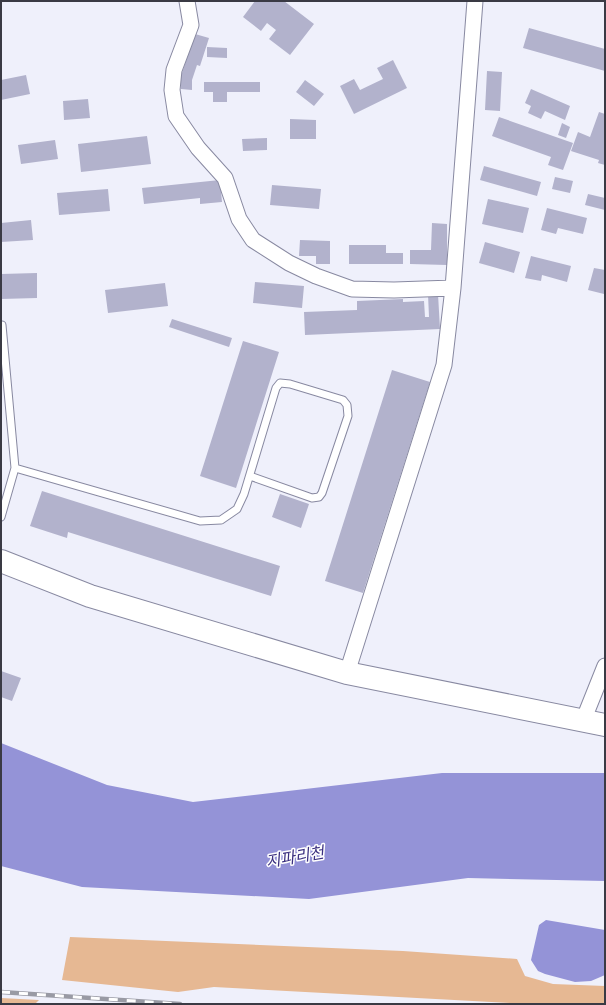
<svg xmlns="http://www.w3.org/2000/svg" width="606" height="1005" font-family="'Sofia Sans Condensed','Noto Sans KR',sans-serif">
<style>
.green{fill:#e6b893}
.water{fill:#9493d7}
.building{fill:#b2b2cc}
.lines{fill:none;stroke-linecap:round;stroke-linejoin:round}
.service-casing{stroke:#8889a1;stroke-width:9}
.minor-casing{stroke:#8889a1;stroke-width:17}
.primary-casing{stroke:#8889a1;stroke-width:24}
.service{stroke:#fff;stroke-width:7}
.minor{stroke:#fff;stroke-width:15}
.primary{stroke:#fff;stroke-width:22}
.rail-casing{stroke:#999aa4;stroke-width:4.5}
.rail{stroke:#fff;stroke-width:3;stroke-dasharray:9;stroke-linecap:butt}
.labels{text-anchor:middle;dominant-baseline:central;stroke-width:3;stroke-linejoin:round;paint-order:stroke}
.water-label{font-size:16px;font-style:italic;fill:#3b3080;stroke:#fff}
</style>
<rect width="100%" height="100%" fill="#eff0fb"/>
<!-- green -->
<path class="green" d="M 70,937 L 403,951 L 517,959 L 525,976 L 553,984 L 605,986 L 605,1004 L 527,1004 L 214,987 L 178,992 L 62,980 Z
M 1,998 L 39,1000 L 35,1004 L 1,1004 Z"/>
<!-- water -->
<path class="water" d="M 1,743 L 107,785 L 193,802 L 442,773 L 605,773 L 605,881 L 468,878 L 309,899 L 82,887 L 1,866 Z
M 546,920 L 605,930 L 605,975 L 591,981 L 575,982 L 545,974 L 538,971 L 531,960 L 539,925 Z"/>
<!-- building -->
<path class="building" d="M 255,1 L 284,1 L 314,24 L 290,55 L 269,39 L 276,30 L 267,23 L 261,31 L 243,17 Z
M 529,28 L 605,49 L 605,71 L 523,48 Z
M 195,34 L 209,38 L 200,66 L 197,65 L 192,80 L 192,90 L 181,89 L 181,76 Z
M 207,47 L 227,48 L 227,58 L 207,57 Z
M 393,60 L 407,88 L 354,114 L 340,86 L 354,79 L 360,90 L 383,79 L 377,68 Z
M 487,71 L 502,72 L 500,111 L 485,110 Z
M 26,75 L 30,94 L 1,100 L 1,80 Z
M 305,80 L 324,94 L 314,106 L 296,92 Z
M 204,82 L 260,82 L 260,92 L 227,92 L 227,102 L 213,102 L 213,92 L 204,92 Z
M 531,89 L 570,106 L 565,120 L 545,111 L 541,119 L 528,113 L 531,106 L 525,103 Z
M 88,99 L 90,118 L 64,120 L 63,101 Z
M 599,112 L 605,114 L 605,165 L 598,163 L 599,160 L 571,151 L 578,132 L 590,137 Z
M 499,117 L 573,143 L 563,170 L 548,165 L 551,157 L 492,136 Z
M 290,119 L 316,120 L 316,139 L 290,139 Z
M 562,123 L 570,127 L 566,138 L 558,135 Z
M 147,136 L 151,164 L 81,172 L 78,144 Z
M 267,138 L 267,150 L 243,151 L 242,139 Z
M 55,140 L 58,159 L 21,164 L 18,145 Z
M 484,166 L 541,182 L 537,196 L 480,180 Z
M 555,177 L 573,181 L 570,193 L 552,189 Z
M 220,180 L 222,202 L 200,204 L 200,198 L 144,204 L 142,188 Z
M 272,185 L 321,189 L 319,209 L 270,205 Z
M 108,189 L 110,211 L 59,215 L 57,193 Z
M 588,194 L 605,198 L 605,210 L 585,205 Z
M 488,199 L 529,208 L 523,233 L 482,224 Z
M 547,208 L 587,218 L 583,234 L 558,228 L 556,234 L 541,230 Z
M 31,220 L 33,240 L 1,242 L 1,223 Z
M 432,223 L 447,224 L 447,265 L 410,264 L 410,250 L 431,250 Z
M 300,240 L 330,241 L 330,264 L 316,264 L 316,256 L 299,256 Z
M 485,242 L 520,252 L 514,273 L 479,263 Z
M 349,245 L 386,245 L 386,253 L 403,253 L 403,264 L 349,264 Z
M 531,256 L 571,266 L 567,282 L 542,275 L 541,281 L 525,278 Z
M 594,268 L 605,270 L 605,288 L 604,294 L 588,290 Z
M 37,273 L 37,298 L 1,299 L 1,274 Z
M 255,282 L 304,286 L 302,308 L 253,303 Z
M 165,283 L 168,306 L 108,313 L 105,290 Z
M 428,294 L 438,294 L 440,329 L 305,335 L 304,312 L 357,310 L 357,301 L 403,299 L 403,302 L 424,301 L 425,317 L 429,317 Z
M 172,319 L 232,338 L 229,347 L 169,327 Z
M 243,341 L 279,352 L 236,488 L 200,476 Z
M 392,370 L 430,382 L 363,593 L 325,581 Z
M 42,491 L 280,566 L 271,596 L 68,532 L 67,538 L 30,526 Z
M 280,494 L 309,504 L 301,528 L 272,517 Z
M 1,671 L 21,678 L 12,701 L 1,697 Z"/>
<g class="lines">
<!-- service casing -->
<g class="service-casing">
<path id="service" d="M 15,468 L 200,521 L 221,520 L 237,509 L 244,494 L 276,388 L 280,383 L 290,384 L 343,400 L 347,405 L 348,416 L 322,493 L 319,497 L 312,498 L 250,476
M 1,517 L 15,468 L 2,325"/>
</g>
<!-- minor casing -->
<g class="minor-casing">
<path id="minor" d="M 187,1 L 191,25 L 174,70 L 172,90 L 176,116 L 198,148 L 225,178 L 239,219 L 253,240 L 289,263 L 316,276 L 352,289 L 394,290 L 453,288
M 347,673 L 444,365 L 453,288 L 475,1
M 583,721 L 605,666"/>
</g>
<!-- primary casing -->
<g class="primary-casing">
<path id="primary" d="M 1,561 L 90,596 L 347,673 L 605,725"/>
</g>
<!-- service -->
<use href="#service" class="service"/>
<!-- minor -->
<use href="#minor" class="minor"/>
<!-- primary -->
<use href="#primary" class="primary"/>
<!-- rail casing -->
<g class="rail-casing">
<path id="rail" d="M 1,992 L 180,1004"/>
</g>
<!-- rail -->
<use href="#rail" class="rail"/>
</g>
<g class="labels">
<!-- water labels -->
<g class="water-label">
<text transform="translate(295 858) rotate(-10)">지파리천</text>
</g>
</g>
<!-- border -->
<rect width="606" height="1005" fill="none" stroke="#3a3a44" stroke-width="4"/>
</svg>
